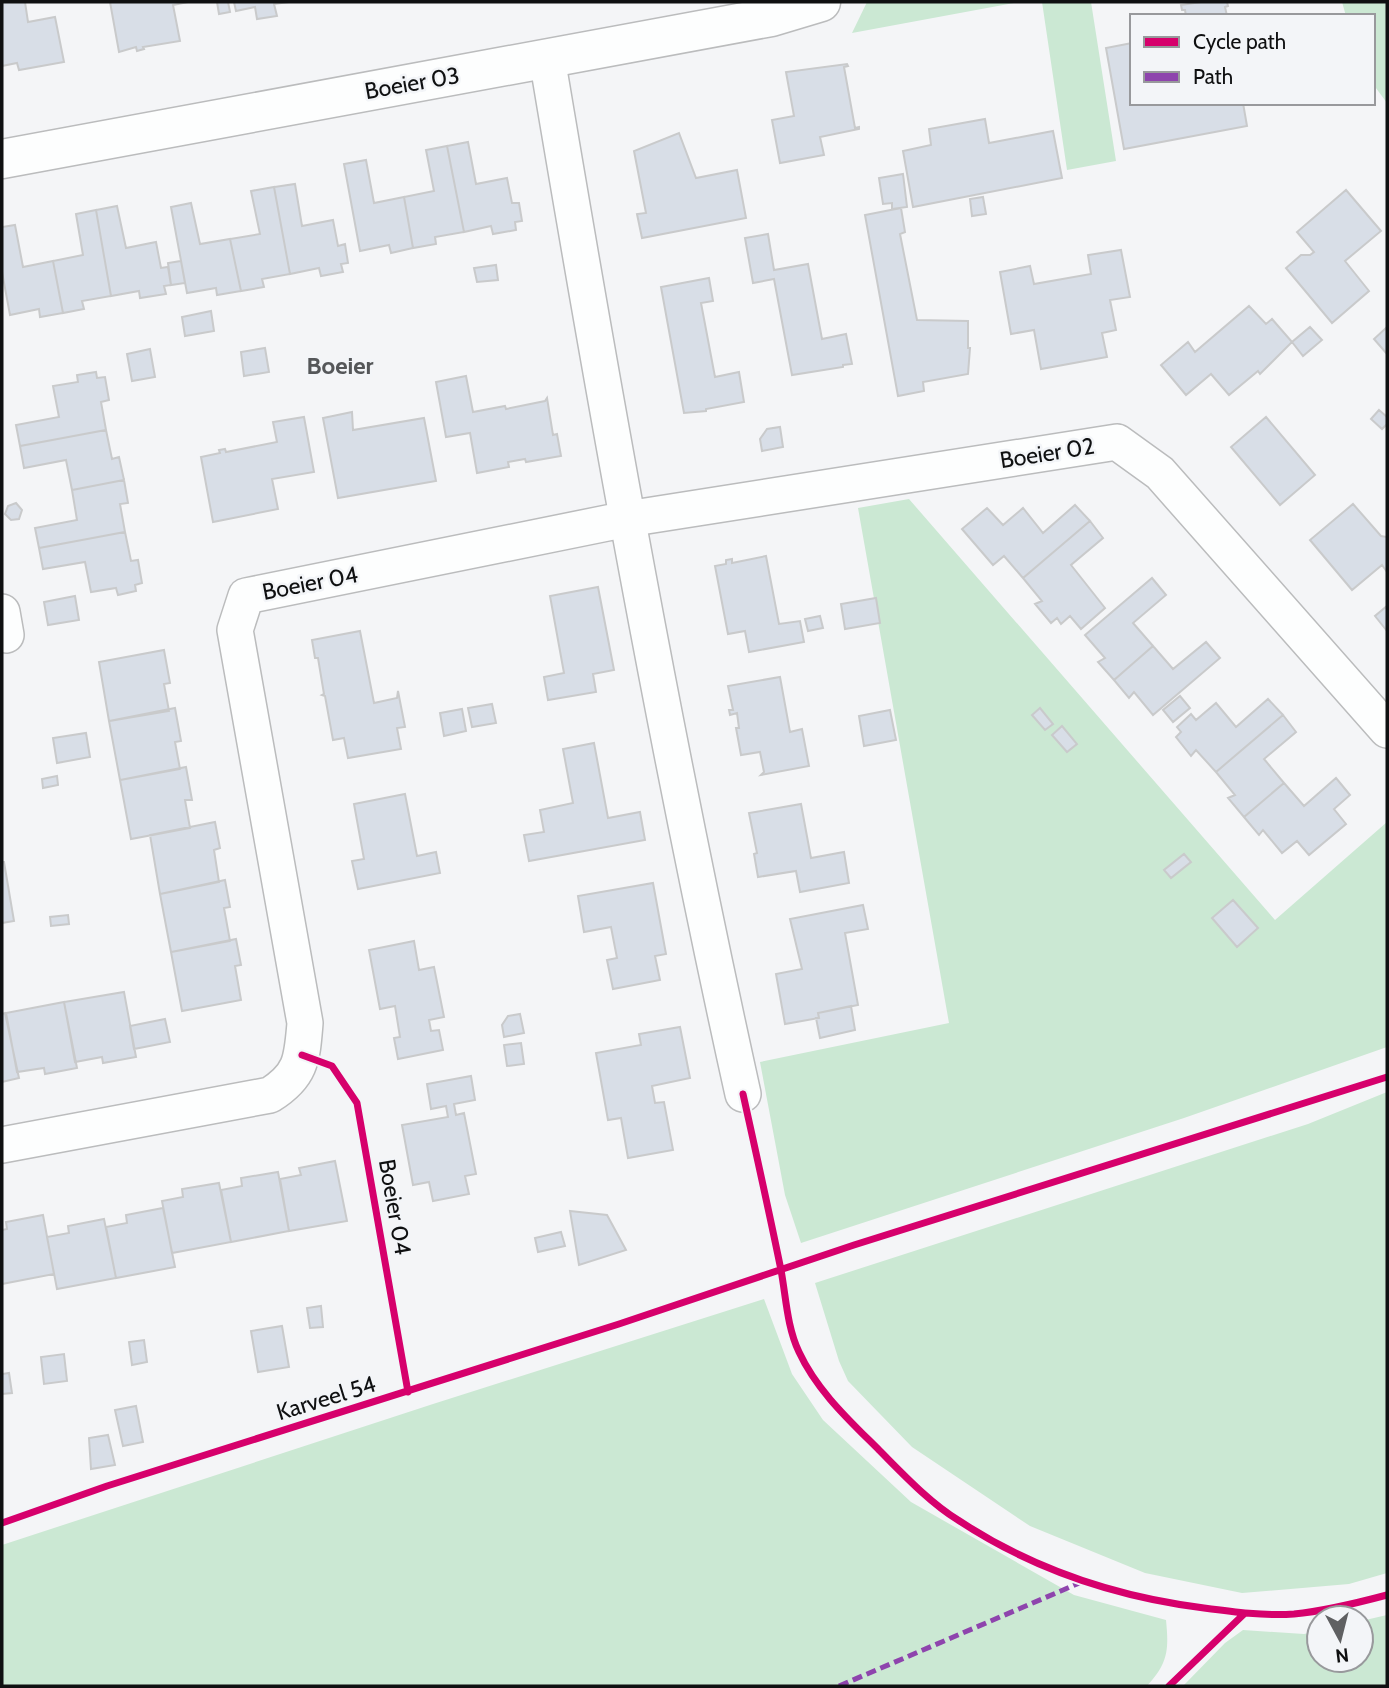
<svg xmlns="http://www.w3.org/2000/svg" width="1389" height="1688" font-family="Cabin,sans-serif">
<style>
.green{fill:#cbe8d3}
.building{fill:#d8dee7;stroke:#c9cacb;stroke-width:2}
.lines{fill:none;stroke-linecap:round;stroke-linejoin:round}
.minor-casing{stroke:#bbbcbd;stroke-width:38}
.tertiary-casing{stroke:#bbbcbd;stroke-width:41}
.minor{stroke:#fdfefe;stroke-width:35}
.tertiary{stroke:#fdfefe;stroke-width:38}
.quiet{stroke:#8e44ad;stroke-width:5;stroke-dasharray:10 5;stroke-linecap:butt}
.cycleway-casing{stroke:#f3f5f8;stroke-width:11}
.cycleway{stroke:#d6006c;stroke-width:7}
.labels{text-anchor:middle;dominant-baseline:central;stroke-width:5;stroke-linejoin:round;paint-order:stroke}
.street-label{font-size:23px;fill:#0f1011;stroke:#f3f5f8}
.neighbourhood-label{font-size:24px;font-weight:bold;fill:#555759;stroke:#f3f5f8}
</style>
<rect width="100%" height="100%" fill="#f4f5f7"/>
<!-- green -->
<path class="green" d="M 867,2 L 1020,2 L 852,33 Z
M 1042,2 L 1091,2 L 1116,161 L 1067,170 Z
M 1342,2 L 1387,2 L 1387,103 L 1373,84 L 1373,16 L 1346,16 Z
M 909,499 L 1275,920 L 1387,822 L 1387,1047 L 1184,1118 L 801,1243 L 785,1195 L 760,1062 L 949,1023 L 858,508 Z
M 1387,1092 L 1387,1573 L 1349,1584 L 1242,1593 L 1145,1573 L 1030,1526 L 912,1447 L 848,1381 L 839,1361 L 815,1283 L 1308,1124 Z
M 764,1299 L 792,1374 L 823,1420 L 911,1502 L 1074,1595 L 1166,1620 C 1169,1650 1168,1663 1147,1686 L 2,1686 L 2,1545 L 433,1404 Z
M 1387,1615 L 1387,1686 L 1183,1686 L 1225,1643 L 1243,1630 L 1304,1634 L 1319,1631 L 1319,1660 L 1361,1660 L 1361,1621 Z"/>
<!-- building -->
<path class="building" d="M 2,2 L 25,2 L 28,22 L 55,17 L 64,62 L 19,70 L 17,63 L 2,66 Z
M 110,2 L 188,2 L 173,5 L 180,41 L 143,47 L 144,49 L 137,51 L 136,47 L 119,52 Z
M 217,2 L 228,2 L 230,12 L 219,14 Z
M 234,2 L 289,2 L 274,4 L 277,16 L 257,19 L 255,7 L 236,11 Z
M 1201,2 L 1227,2 L 1228,6 L 1225,7 L 1227,16 L 1186,16 L 1185,10 L 1182,10 L 1181,5 Z
M 1132,43 L 1132,103 L 1243,103 L 1247,126 L 1124,149 L 1106,48 Z
M 847,64 L 848,66 L 844,67 L 855,128 L 859,127 L 859,129 L 820,137 L 824,155 L 780,163 L 772,120 L 794,116 L 786,72 Z
M 985,119 L 989,143 L 1053,131 L 1062,178 L 913,207 L 903,151 L 931,145 L 929,129 Z
M 679,133 L 696,178 L 737,170 L 746,218 L 642,238 L 637,214 L 646,213 L 634,151 Z
M 468,142 L 476,184 L 507,178 L 512,203 L 519,203 L 522,221 L 515,222 L 516,230 L 493,234 L 491,226 L 464,232 L 447,146 Z
M 447,146 L 464,232 L 435,237 L 436,244 L 413,248 L 404,197 L 434,191 L 426,150 Z
M 366,160 L 374,203 L 404,197 L 413,248 L 391,253 L 389,245 L 360,251 L 344,164 Z
M 903,174 L 907,207 L 892,209 L 892,203 L 883,204 L 879,178 Z
M 295,184 L 302,226 L 333,220 L 338,246 L 345,244 L 348,263 L 341,264 L 343,272 L 321,276 L 319,268 L 290,274 L 274,187 Z
M 274,187 L 290,274 L 262,279 L 264,287 L 241,291 L 230,239 L 260,234 L 251,191 Z
M 1346,190 L 1381,231 L 1345,261 L 1369,291 L 1332,323 L 1286,268 L 1301,255 L 1310,255 L 1314,252 L 1297,232 Z
M 983,197 L 986,214 L 972,216 L 970,199 Z
M 191,203 L 200,244 L 230,239 L 241,291 L 217,295 L 216,288 L 187,293 L 171,207 Z
M 117,206 L 126,248 L 156,242 L 161,268 L 168,267 L 171,285 L 164,286 L 166,294 L 140,298 L 139,291 L 111,296 L 96,210 Z
M 901,208 L 905,232 L 900,234 L 917,320 L 968,321 L 968,348 L 970,348 L 968,374 L 923,382 L 924,391 L 898,396 L 865,215 Z
M 96,210 L 111,296 L 82,301 L 84,309 L 63,313 L 53,261 L 83,255 L 76,214 Z
M 15,225 L 23,267 L 53,261 L 63,313 L 40,317 L 39,309 L 10,315 L 2,272 L 2,227 Z
M 768,234 L 774,270 L 808,264 L 822,339 L 846,334 L 852,364 L 843,365 L 843,367 L 792,375 L 774,279 L 753,283 L 745,238 Z
M 1121,250 L 1130,297 L 1110,300 L 1116,330 L 1102,333 L 1107,357 L 1041,369 L 1034,330 L 1011,334 L 1000,272 L 1030,266 L 1034,284 L 1091,274 L 1088,255 Z
M 181,261 L 185,283 L 171,285 L 168,263 Z
M 496,265 L 498,280 L 477,282 L 474,268 Z
M 709,278 L 713,301 L 701,303 L 715,377 L 739,372 L 744,402 L 706,409 L 706,411 L 684,413 L 661,287 Z
M 1249,306 L 1266,324 L 1272,319 L 1292,342 L 1260,374 L 1258,371 L 1229,395 L 1211,374 L 1186,395 L 1161,365 L 1188,342 L 1195,352 Z
M 211,311 L 214,331 L 185,336 L 182,317 Z
M 1310,327 L 1322,340 L 1303,356 L 1292,342 Z
M 1387,327 L 1387,354 L 1374,339 Z
M 265,348 L 269,372 L 244,376 L 241,352 Z
M 150,349 L 155,377 L 132,381 L 127,354 Z
M 96,372 L 97,378 L 105,377 L 109,400 L 101,402 L 106,430 L 20,446 L 16,425 L 59,417 L 53,386 L 78,382 L 77,375 Z
M 466,376 L 473,412 L 505,406 L 506,409 L 545,401 L 547,398 L 553,435 L 557,434 L 561,456 L 526,462 L 525,459 L 508,462 L 509,467 L 477,473 L 470,433 L 446,437 L 436,382 Z
M 1379,410 L 1387,417 L 1387,424 L 1382,429 L 1371,419 Z
M 352,412 L 353,430 L 424,418 L 436,481 L 338,498 L 323,418 Z
M 304,417 L 314,472 L 272,479 L 278,509 L 213,522 L 201,457 L 220,453 L 219,450 L 225,449 L 226,452 L 277,442 L 273,422 Z
M 1266,417 L 1315,475 L 1280,505 L 1231,447 Z
M 780,427 L 783,447 L 762,451 L 760,439 L 767,429 Z
M 106,430 L 112,459 L 119,457 L 124,480 L 72,490 L 66,460 L 24,468 L 20,446 Z
M 124,480 L 128,503 L 120,504 L 125,532 L 39,548 L 35,528 L 77,520 L 72,490 Z
M 16,503 L 22,510 L 19,519 L 11,520 L 5,514 L 8,506 Z
M 1353,504 L 1381,536 L 1387,537 L 1387,572 L 1382,565 L 1352,590 L 1310,540 Z
M 1075,505 L 1090,521 L 1023,578 L 1004,556 L 993,565 L 962,529 L 987,508 L 1003,525 L 1023,508 L 1043,533 Z
M 1090,521 L 1103,538 L 1071,565 L 1105,608 L 1081,629 L 1070,616 L 1061,624 L 1057,618 L 1051,623 L 1035,604 L 1042,601 L 1023,578 Z
M 125,532 L 131,561 L 138,560 L 142,583 L 135,585 L 136,591 L 118,595 L 116,588 L 91,592 L 85,562 L 43,569 L 39,548 Z
M 766,556 L 779,624 L 800,621 L 804,642 L 749,652 L 745,631 L 728,634 L 715,566 L 726,564 L 726,560 L 732,559 L 732,563 Z
M 1152,578 L 1166,595 L 1133,623 L 1153,646 L 1114,680 L 1098,662 L 1105,658 L 1085,635 Z
M 598,587 L 614,670 L 593,674 L 596,692 L 548,700 L 544,677 L 564,673 L 550,596 Z
M 75,596 L 79,620 L 48,625 L 44,602 Z
M 876,598 L 880,623 L 845,629 L 841,604 Z
M 1387,606 L 1387,631 L 1375,616 Z
M 820,616 L 823,628 L 808,631 L 805,619 Z
M 360,631 L 374,703 L 397,698 L 398,691 L 405,727 L 397,728 L 401,749 L 348,758 L 344,738 L 333,740 L 325,696 L 322,695 L 324,694 L 318,658 L 315,658 L 312,640 Z
M 1206,642 L 1220,658 L 1153,715 L 1134,692 L 1129,698 L 1114,680 L 1153,646 L 1173,669 Z
M 164,650 L 170,683 L 164,684 L 169,711 L 109,721 L 99,662 Z
M 780,677 L 790,732 L 802,729 L 809,766 L 761,775 L 764,772 L 760,752 L 741,755 L 736,728 L 739,728 L 737,713 L 730,715 L 729,710 L 733,710 L 728,686 Z
M 1180,696 L 1190,708 L 1173,722 L 1163,710 Z
M 1268,699 L 1283,715 L 1216,772 L 1196,750 L 1191,756 L 1176,737 L 1181,732 L 1177,727 L 1191,714 L 1196,720 L 1216,703 L 1236,727 Z
M 492,704 L 496,723 L 472,727 L 468,708 Z
M 175,708 L 181,741 L 175,742 L 180,769 L 120,780 L 109,721 Z
M 1040,708 L 1053,724 L 1045,730 L 1032,715 Z
M 462,709 L 466,731 L 444,736 L 440,713 Z
M 890,710 L 896,740 L 864,746 L 859,716 Z
M 1283,715 L 1296,732 L 1264,759 L 1284,783 L 1244,817 L 1228,798 L 1235,795 L 1216,772 Z
M 1062,726 L 1077,744 L 1067,752 L 1052,735 Z
M 86,733 L 90,757 L 57,763 L 53,738 Z
M 594,743 L 608,818 L 640,812 L 645,840 L 529,861 L 524,835 L 544,832 L 540,810 L 573,803 L 563,749 Z
M 186,767 L 192,800 L 185,800 L 190,828 L 131,839 L 120,780 Z
M 57,776 L 58,785 L 43,788 L 42,779 Z
M 1336,778 L 1350,795 L 1334,809 L 1346,824 L 1309,855 L 1297,841 L 1282,853 L 1263,830 L 1259,835 L 1244,817 L 1284,783 L 1304,806 Z
M 405,794 L 417,856 L 436,852 L 440,873 L 358,889 L 352,861 L 364,859 L 354,804 Z
M 801,804 L 811,858 L 844,852 L 849,883 L 800,892 L 796,871 L 758,877 L 754,854 L 757,853 L 749,813 Z
M 215,822 L 220,848 L 214,850 L 219,882 L 160,894 L 150,835 Z
M 1184,854 L 1191,862 L 1171,878 L 1164,870 Z
M 2,862 L 4,862 L 14,921 L 2,923 Z
M 225,880 L 230,907 L 224,908 L 230,941 L 171,952 L 160,894 Z
M 653,883 L 666,954 L 655,956 L 660,980 L 613,989 L 607,960 L 617,958 L 611,927 L 584,932 L 578,896 Z
M 1233,900 L 1258,928 L 1237,947 L 1212,918 Z
M 863,905 L 868,929 L 845,933 L 858,1005 L 818,1013 L 819,1018 L 785,1024 L 776,974 L 802,969 L 790,919 Z
M 68,915 L 69,924 L 51,926 L 50,917 Z
M 236,939 L 241,965 L 235,966 L 241,1000 L 182,1011 L 171,952 Z
M 414,941 L 419,970 L 434,967 L 444,1017 L 429,1020 L 431,1031 L 439,1030 L 443,1050 L 398,1059 L 394,1038 L 400,1037 L 395,1006 L 380,1009 L 369,950 Z
M 124,992 L 136,1057 L 103,1063 L 102,1057 L 75,1062 L 64,1002 Z
M 64,1002 L 77,1068 L 45,1074 L 44,1068 L 17,1072 L 6,1013 Z
M 851,1006 L 855,1030 L 820,1038 L 816,1018 L 819,1018 L 818,1013 Z
M 5,1013 L 19,1078 L 2,1082 L 2,1014 Z
M 520,1014 L 524,1033 L 504,1037 L 502,1025 L 508,1016 Z
M 165,1019 L 170,1042 L 134,1049 L 130,1026 Z
M 680,1027 L 690,1078 L 652,1086 L 655,1103 L 664,1102 L 673,1150 L 628,1158 L 621,1118 L 608,1120 L 596,1053 L 641,1045 L 639,1034 Z
M 521,1043 L 524,1064 L 507,1066 L 504,1045 Z
M 471,1076 L 475,1100 L 454,1104 L 456,1115 L 464,1113 L 476,1174 L 465,1176 L 469,1194 L 433,1201 L 429,1182 L 413,1185 L 402,1125 L 448,1117 L 446,1106 L 431,1109 L 427,1084 Z
M 335,1161 L 347,1221 L 289,1231 L 280,1179 L 301,1175 L 299,1168 Z
M 278,1172 L 289,1231 L 231,1242 L 221,1190 L 242,1186 L 241,1178 Z
M 219,1183 L 231,1242 L 172,1253 L 162,1201 L 183,1197 L 182,1189 Z
M 163,1208 L 175,1267 L 116,1278 L 106,1227 L 127,1223 L 126,1215 Z
M 570,1211 L 607,1215 L 626,1250 L 579,1265 Z
M 43,1215 L 54,1274 L 2,1284 L 2,1230 L 7,1229 L 6,1222 Z
M 104,1219 L 116,1278 L 57,1289 L 47,1237 L 69,1233 L 68,1226 Z
M 561,1232 L 565,1246 L 538,1252 L 535,1238 Z
M 321,1306 L 323,1327 L 310,1328 L 307,1308 Z
M 282,1326 L 289,1367 L 258,1372 L 251,1331 Z
M 144,1340 L 147,1362 L 132,1365 L 129,1342 Z
M 64,1354 L 67,1381 L 44,1384 L 41,1357 Z
M 9,1373 L 12,1393 L 2,1394 L 2,1374 Z
M 136,1406 L 143,1442 L 123,1446 L 115,1410 Z
M 108,1435 L 115,1465 L 91,1469 L 89,1438 Z"/>
<g class="lines">
<!-- minor casing -->
<g class="minor-casing">
<path id="minor" d="M 547,58 C 605,404 667,751 743,1094
M 2,612 L 6,635
M 2,1145 L 270,1095 C 302,1075 302,1058 305,1023 L 235,630 L 246,596 L 627,519 L 1117,442 L 1160,473 L 1387,730"/>
</g>
<!-- tertiary casing -->
<g class="tertiary-casing">
<path id="tertiary" d="M 2,159 L 771,17 L 821,2"/>
</g>
<!-- minor -->
<use href="#minor" class="minor"/>
<!-- tertiary -->
<use href="#tertiary" class="tertiary"/>
<!-- quiet -->
<path class="quiet" d="M 839,1686 L 1084,1581"/>
<!-- cycleway casing -->
<g class="cycleway-casing">
<path id="cycleway" d="M 302,1055 L 332,1066 L 357,1103 L 408,1392
M 743,1094 C 756,1153 769,1211 781,1270 C 786,1297 787,1327 799,1352 C 817,1391 850,1421 879,1450 C 903,1474 929,1502 958,1520 C 1032,1569 1117,1597 1204,1608 C 1234,1612 1264,1616 1294,1614 C 1325,1611 1357,1603 1387,1595
M 2,1523 L 107,1486 L 619,1324 L 854,1245 L 1387,1077
M 1169,1686 L 1244,1614"/>
</g>
<!-- cycleway -->
<use href="#cycleway" class="cycleway"/>
</g>
<g class="labels">
<!-- street labels -->
<g class="street-label">
<text transform="translate(412 83) rotate(-10)">Boeier 03</text>
<text transform="translate(1047 453) rotate(-9)">Boeier 02</text>
<text transform="translate(310 583) rotate(-11)">Boeier 04</text>
<text transform="translate(395 1207) rotate(80)">Boeier 04</text>
<text transform="translate(326 1398) rotate(-17)">Karveel 54</text>
</g>
<!-- neighbourhood labels -->
<g class="neighbourhood-label">
<text x="340" y="365">Boeier</text>
</g>
</g>
<!-- border -->
<rect width="1389" height="1688" fill="none" stroke="#0f1011" stroke-width="7"/>
<!-- legend -->
<rect x="1130" y="14" width="245" height="91" fill="#f3f5f8" stroke="#98999c" stroke-width="2"/>
<rect x="1144" y="37" width="35" height="10" fill="#d6006c" stroke="#98999c" stroke-width="2"/>
<text x="1193" y="49" font-size="21" fill="#0f1011">Cycle path</text>
<rect x="1144" y="72" width="35" height="10" fill="#8e44ad" stroke="#98999c" stroke-width="2"/>
<text x="1193" y="84" font-size="21" fill="#0f1011">Path</text>
<!-- north arrow -->
<g transform="translate(1340 1639) rotate(173)"><circle r="33" fill="#f3f5f8" stroke="#98999c" stroke-width="2"/>
<path d="M0-5L12 26L0 18L-12 26Z" fill="#5f6062"/>
<text y="-10" font-size="19" font-weight="bold" text-anchor="middle" fill="#0f1011">N</text>
</g>
</svg>
